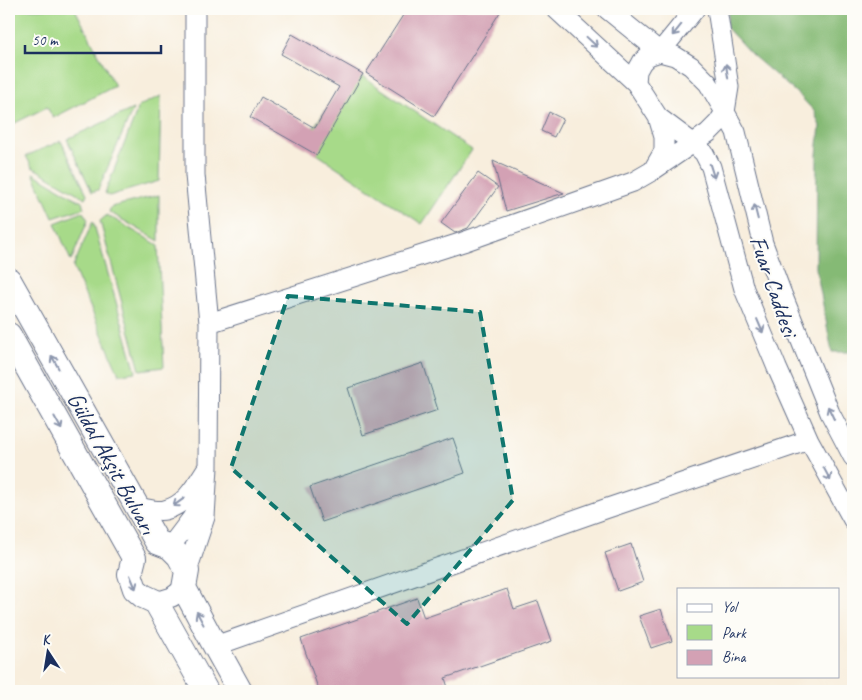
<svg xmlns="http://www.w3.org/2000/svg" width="862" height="700" font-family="Caveat,sans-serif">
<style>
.green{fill:#a7da89;stroke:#618474}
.forest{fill:#85ba75;stroke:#50746a}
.building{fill:#d3a1b4}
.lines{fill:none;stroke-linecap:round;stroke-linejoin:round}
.minor-casing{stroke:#68728a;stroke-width:21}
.major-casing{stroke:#68728a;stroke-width:26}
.minor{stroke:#fff;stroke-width:19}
.major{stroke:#fff;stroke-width:24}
.oneway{stroke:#8d97ae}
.marked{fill:#0f766e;fill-opacity:0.2;stroke:#0f766e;stroke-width:4;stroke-dasharray:10 6;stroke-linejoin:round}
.labels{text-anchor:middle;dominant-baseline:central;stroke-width:4;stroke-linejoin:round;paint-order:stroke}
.street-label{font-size:24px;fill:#1b2f5e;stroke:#fdfcf7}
</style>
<rect width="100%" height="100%" fill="#fdfcf7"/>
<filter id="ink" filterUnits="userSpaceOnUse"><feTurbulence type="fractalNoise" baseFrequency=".02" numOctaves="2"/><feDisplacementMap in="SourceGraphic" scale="10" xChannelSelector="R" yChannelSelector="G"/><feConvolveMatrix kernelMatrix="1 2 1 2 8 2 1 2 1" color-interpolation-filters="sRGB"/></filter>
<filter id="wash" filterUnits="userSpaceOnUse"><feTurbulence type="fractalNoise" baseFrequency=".0096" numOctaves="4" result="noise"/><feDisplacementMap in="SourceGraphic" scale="20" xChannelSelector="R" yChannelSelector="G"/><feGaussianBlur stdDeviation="1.12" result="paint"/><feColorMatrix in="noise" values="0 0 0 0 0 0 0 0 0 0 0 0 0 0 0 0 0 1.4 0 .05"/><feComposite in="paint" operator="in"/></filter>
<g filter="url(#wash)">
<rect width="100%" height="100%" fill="#f8eedd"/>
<!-- green -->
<path class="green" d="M 9,9 L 75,9 L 115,86 L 53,118 L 47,107 L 9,126 Z
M 353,70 L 472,150 L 422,224 L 302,144 Z
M 161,96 L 159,181 L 109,196 L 105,193 L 139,106 Z
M 133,109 L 98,190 L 92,192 L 67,139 Z
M 61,141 L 87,194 L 85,198 L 32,167 L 26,156 Z
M 33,173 L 82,202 L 84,208 L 53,218 Z
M 159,195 L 159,241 L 109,212 L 111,207 Z
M 83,212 L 88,220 L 71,261 L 55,223 Z
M 107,215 L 158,245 L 164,367 L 140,370 L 100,221 Z
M 93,221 L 136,372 L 119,374 L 73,267 Z"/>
<!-- forest -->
<path class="forest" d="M 729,9 L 853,9 L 853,352 L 832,352 L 816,268 L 817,155 L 820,126 L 814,111 L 800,96 L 752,55 L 726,27 Z"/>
<g id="blocks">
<!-- building -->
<path class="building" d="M 407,9 L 502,9 L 434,116 L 366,73 Z
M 292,34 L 363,74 L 317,155 L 250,117 L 261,97 L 315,128 L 339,87 L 281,54 Z
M 549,112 L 563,119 L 554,137 L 541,131 Z
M 493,161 L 564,193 L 506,211 Z
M 478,173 L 498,187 L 468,228 L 455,233 L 441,223 Z
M 423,363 L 438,410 L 363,435 L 348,388 Z
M 453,438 L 465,473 L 322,522 L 310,487 Z
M 631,544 L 643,582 L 618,591 L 605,553 Z
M 507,589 L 514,609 L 538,601 L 552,641 L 445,678 L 449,691 L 319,691 L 301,639 L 417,598 L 424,618 Z
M 661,609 L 672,641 L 651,648 L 639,616 Z"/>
</g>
</g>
<g filter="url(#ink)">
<use href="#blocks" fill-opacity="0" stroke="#68728a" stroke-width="1"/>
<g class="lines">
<!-- minor casing -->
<g class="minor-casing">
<path id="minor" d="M 556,9 L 636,83 L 658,117 L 694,144 L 704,153 L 711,167 L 744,289 L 777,368 L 809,440 L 837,491 L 853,520
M 607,9 L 660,52 L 675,56 L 691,66 L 708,83 L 725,112 L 736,132 L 763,243 L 782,294 L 830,413 L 853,457
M 636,83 L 637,71 L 642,62 L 648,56 L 660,52 L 695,9
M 653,170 L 664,151 L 664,137 L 658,117
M 209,323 L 463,242 L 633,182 L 652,171 L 708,133 L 718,123 L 725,112 L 729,87 L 717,9
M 137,507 C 145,508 157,512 165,510 C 186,505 196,485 207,468
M 170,547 L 192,518 L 202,498
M 187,571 L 205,517 L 208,467 L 209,323 L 195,175 L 195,9
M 156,602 L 172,597 L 184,588
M 215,646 L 605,509 L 809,440"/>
</g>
<!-- major casing -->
<g class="major-casing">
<path id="major" d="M 9,280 L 157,542 L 170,547 L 179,556 L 187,571 L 184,588 L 215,646 L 240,691
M 9,335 L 134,558 L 130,574 L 135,589 L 143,596 L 156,602 L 206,691"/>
</g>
<!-- minor -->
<use href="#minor" class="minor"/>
<!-- major -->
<use href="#major" class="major"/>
</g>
<!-- one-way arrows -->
<defs><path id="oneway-shaft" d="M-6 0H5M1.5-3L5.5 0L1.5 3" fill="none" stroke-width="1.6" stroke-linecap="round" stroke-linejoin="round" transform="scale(1.25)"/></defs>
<g class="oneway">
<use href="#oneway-shaft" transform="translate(677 30) rotate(129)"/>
<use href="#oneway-shaft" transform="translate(592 42) rotate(43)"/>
<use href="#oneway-shaft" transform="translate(727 71) rotate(-99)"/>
<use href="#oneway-shaft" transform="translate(712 171) rotate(72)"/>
<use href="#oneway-shaft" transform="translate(756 212) rotate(-104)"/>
<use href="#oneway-shaft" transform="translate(760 326) rotate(67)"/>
<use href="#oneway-shaft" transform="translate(55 362) rotate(-119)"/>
<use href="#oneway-shaft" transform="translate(831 413) rotate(-115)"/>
<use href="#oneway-shaft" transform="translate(58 423) rotate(61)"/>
<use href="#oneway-shaft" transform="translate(827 474) rotate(62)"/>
<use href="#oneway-shaft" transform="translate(179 502) rotate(144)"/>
<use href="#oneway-shaft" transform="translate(133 582) rotate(67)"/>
<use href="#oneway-shaft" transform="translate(200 618) rotate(-118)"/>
</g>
</g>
<!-- marked area -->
<path class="marked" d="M 288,296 L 480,312 L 513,500 L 407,624 L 231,468 Z"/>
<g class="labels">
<!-- street labels -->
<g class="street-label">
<text transform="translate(774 286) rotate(71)">Fuar Caddesi</text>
<text transform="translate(112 463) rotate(61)">Güldal Akşit Bulvarı</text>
</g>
</g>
<!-- margin -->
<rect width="862" height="700" fill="none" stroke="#fdfcf7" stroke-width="30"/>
<!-- legend -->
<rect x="677" y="588" width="162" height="90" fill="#fdfcf7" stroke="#a3aaba"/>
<rect x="687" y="604" width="25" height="8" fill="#ffffff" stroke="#a3aaba"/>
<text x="722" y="612" font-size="15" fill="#1b2f5e">Yol</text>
<rect x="687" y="625" width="25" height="15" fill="#a7da89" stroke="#a3aaba"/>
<text x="722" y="638" font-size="15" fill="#1b2f5e">Park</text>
<rect x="687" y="650" width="25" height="15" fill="#d3a1b4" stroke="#a3aaba"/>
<text x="722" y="662" font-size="15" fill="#1b2f5e">Bina</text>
<!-- north arrow -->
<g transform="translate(48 652) rotate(348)" stroke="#fdfcf7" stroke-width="4" paint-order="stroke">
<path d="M0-4L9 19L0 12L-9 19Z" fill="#1b2f5e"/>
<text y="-8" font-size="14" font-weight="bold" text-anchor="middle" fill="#1b2f5e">K</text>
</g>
<!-- scale -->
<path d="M25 45v8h136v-8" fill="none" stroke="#1b2f5e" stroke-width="2.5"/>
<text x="32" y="45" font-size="15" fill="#1b2f5e" stroke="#fdfcf7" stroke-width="4" paint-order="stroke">50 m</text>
</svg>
